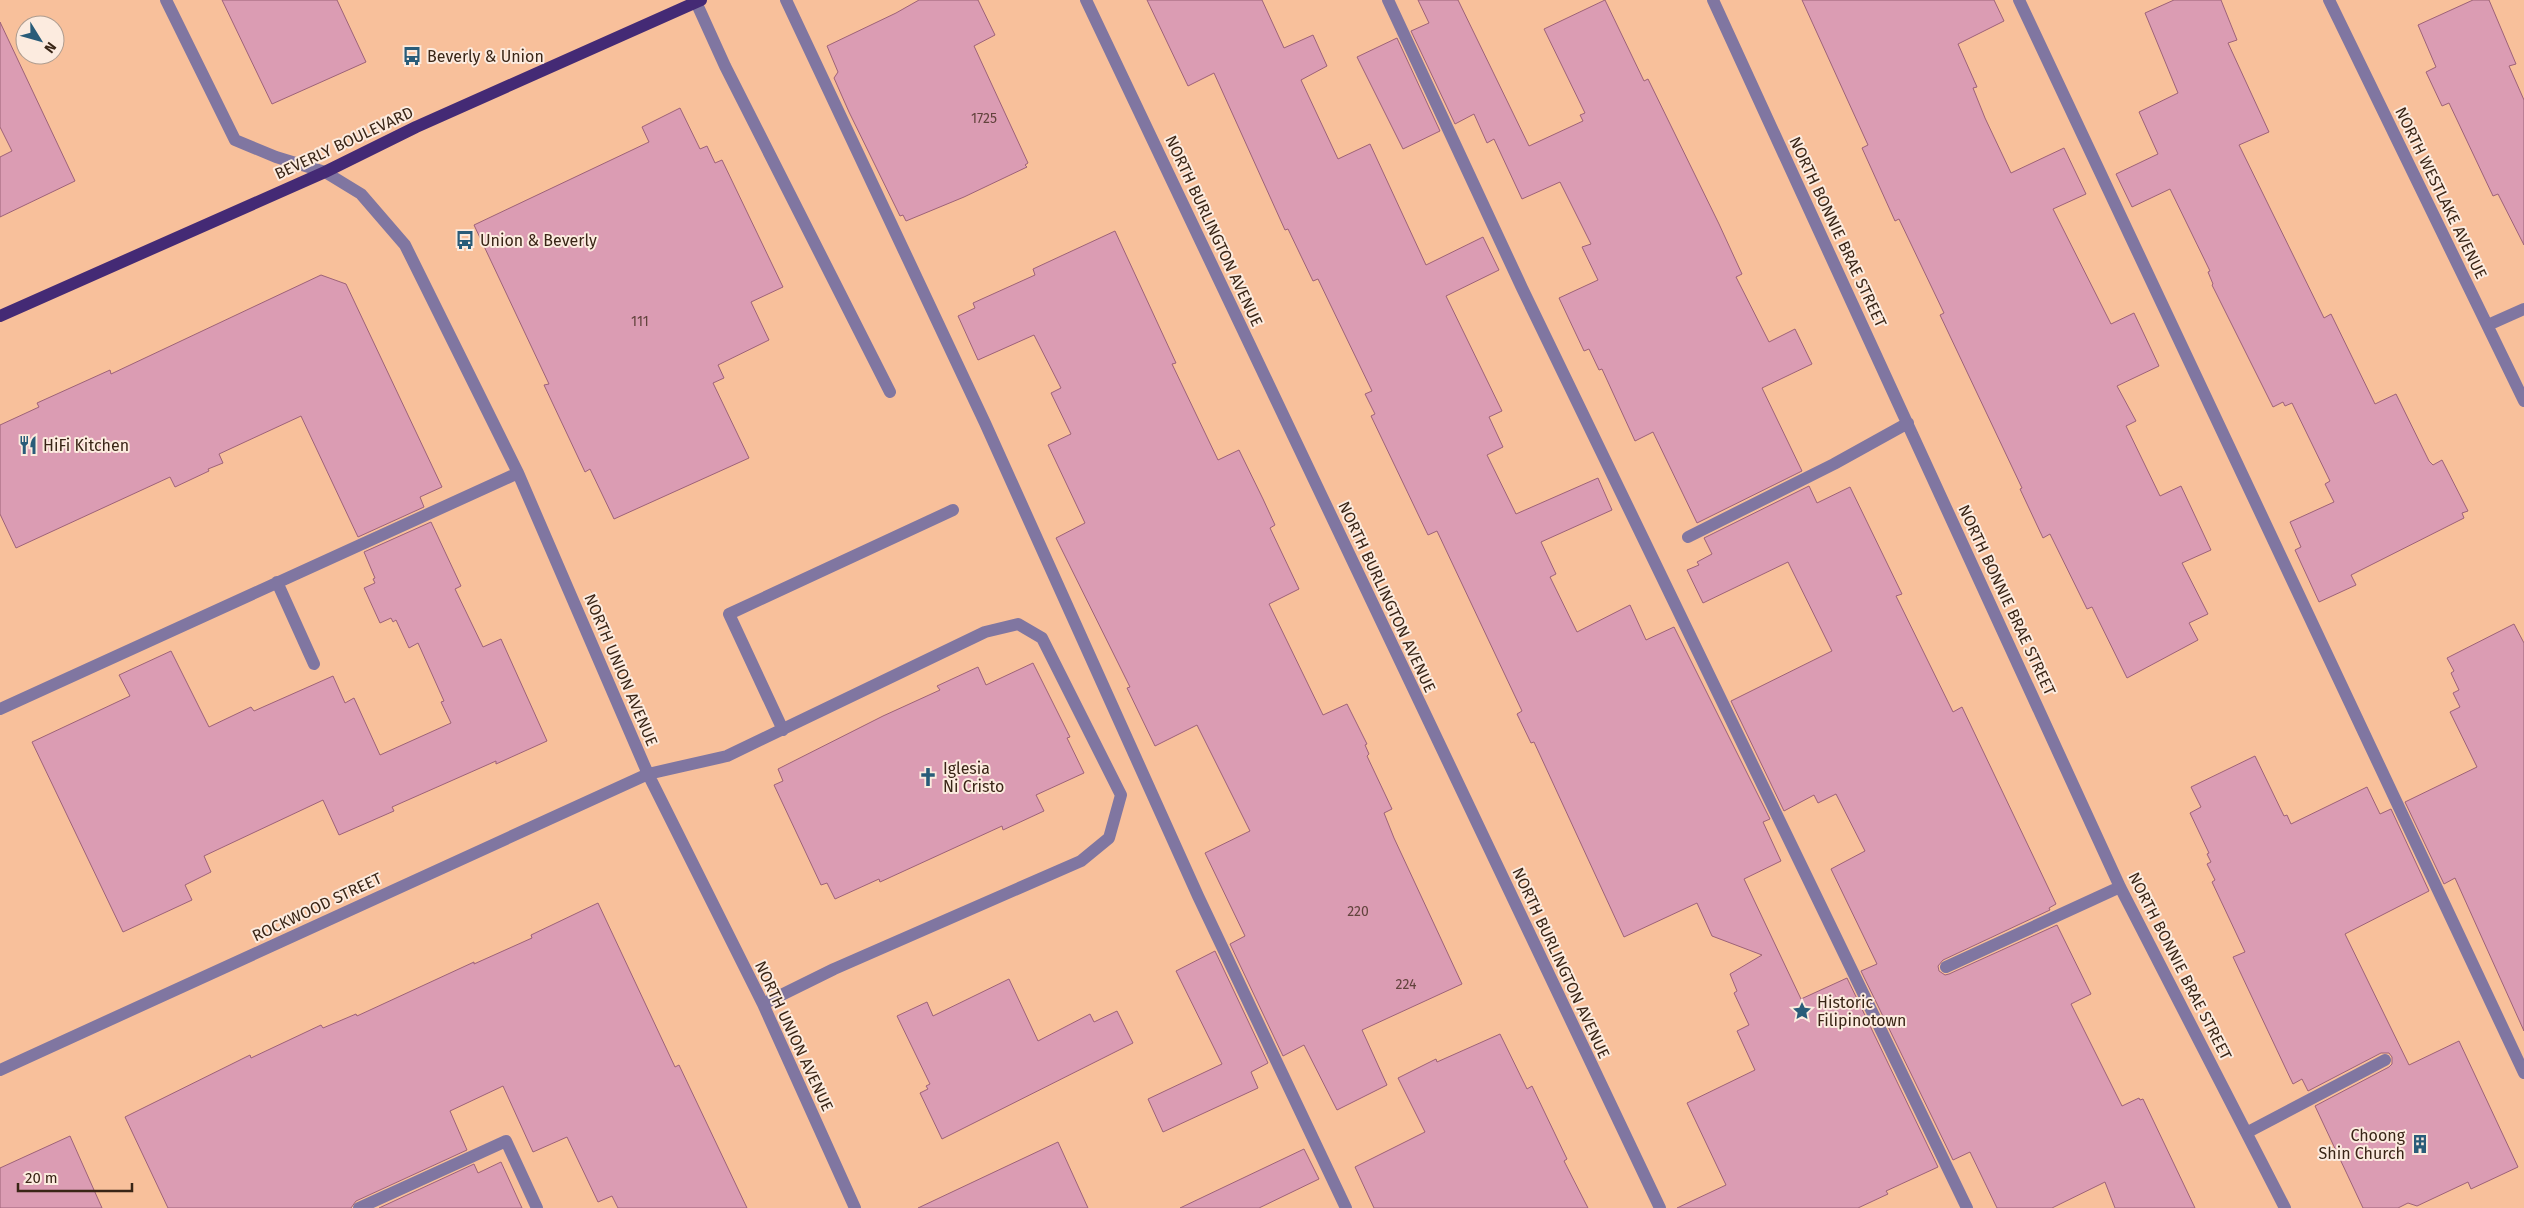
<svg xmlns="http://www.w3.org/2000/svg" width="2524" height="1208" font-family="'Fira Sans',sans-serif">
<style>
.building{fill:#db9cb3;stroke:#9d6278}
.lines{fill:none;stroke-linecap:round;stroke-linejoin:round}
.minor{stroke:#8076a1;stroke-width:12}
.major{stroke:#442a75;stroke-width:12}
.labels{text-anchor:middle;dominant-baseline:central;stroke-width:4;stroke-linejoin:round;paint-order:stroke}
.number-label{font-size:14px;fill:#62433d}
.poi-label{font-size:16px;fill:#392516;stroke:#fcebdf;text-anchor:start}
.street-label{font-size:16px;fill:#392516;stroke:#fcebdf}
</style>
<rect width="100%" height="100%" fill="#f8c09b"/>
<!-- building -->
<path class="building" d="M 222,0 L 337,0 L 366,62 L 272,104 Z
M 919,0 L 978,0 L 995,35 L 974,46 L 1028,163 L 1025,165 L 1027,167 L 964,197 L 906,221 L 903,215 L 900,216 L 849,112 L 834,78 L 838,72 L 827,46 L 896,13 Z
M 1147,0 L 1262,0 L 1284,48 L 1313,35 L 1327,66 L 1301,80 L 1338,159 L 1370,144 L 1426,265 L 1483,237 L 1499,270 L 1446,296 L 1502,411 L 1489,417 L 1503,447 L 1487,455 L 1516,514 L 1598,478 L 1612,510 L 1541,542 L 1556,574 L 1550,577 L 1577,632 L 1630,605 L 1646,640 L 1674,627 L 1770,819 L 1763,822 L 1781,861 L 1744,879 L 1801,999 L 1847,978 L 1938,1167 L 1886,1191 L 1888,1194 L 1858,1208 L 1677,1208 L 1726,1185 L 1687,1103 L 1755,1070 L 1737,1031 L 1749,1025 L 1734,993 L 1737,991 L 1730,974 L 1762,955 L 1712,936 L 1697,903 L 1624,937 L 1534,742 L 1531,743 L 1517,714 L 1522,711 L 1437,531 L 1428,535 L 1371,416 L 1375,414 L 1365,394 L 1372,391 L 1318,279 L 1313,281 L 1288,229 L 1285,230 L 1214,73 L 1188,86 Z
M 1418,0 L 1458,0 L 1529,146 L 1583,121 L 1580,115 L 1585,113 L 1544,29 L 1605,0 L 1644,81 L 1648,79 L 1719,224 L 1742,274 L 1736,277 L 1769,342 L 1795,329 L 1812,364 L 1762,388 L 1802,471 L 1697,523 L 1653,432 L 1635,441 L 1602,369 L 1599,370 L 1589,349 L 1584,351 L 1559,298 L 1598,280 L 1582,247 L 1591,244 L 1560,182 L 1522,199 L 1494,139 L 1487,143 L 1474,114 L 1455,124 L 1411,31 L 1429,23 Z
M 1802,0 L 1994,0 L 2004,21 L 1958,44 L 1977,87 L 1973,88 L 1985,118 L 2011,173 L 2064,148 L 2086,194 L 2053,209 L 2111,324 L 2134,313 L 2159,366 L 2117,386 L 2136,421 L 2126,426 L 2160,496 L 2181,486 L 2211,550 L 2182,563 L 2208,614 L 2189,623 L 2198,640 L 2127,678 L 2092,607 L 2087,609 L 2050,534 L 2043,538 L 2020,489 L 2022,488 L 1940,315 L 1944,313 L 1899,219 L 1895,221 L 1862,148 L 1868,145 Z
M 2174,0 L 2221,0 L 2237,40 L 2228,43 L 2269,132 L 2239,145 L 2324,318 L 2331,314 L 2375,404 L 2396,394 L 2429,461 L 2433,465 L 2442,460 L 2468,511 L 2462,513 L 2464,518 L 2351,575 L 2356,585 L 2319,602 L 2295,550 L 2301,547 L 2290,522 L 2334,502 L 2325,484 L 2330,481 L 2292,403 L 2285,406 L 2283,402 L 2273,407 L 2212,285 L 2213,284 L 2208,272 L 2210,271 L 2170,189 L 2132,207 L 2116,174 L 2158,154 L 2139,112 L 2178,93 L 2145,13 Z
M 2473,0 L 2489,0 L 2516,64 L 2509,66 L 2524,100 L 2524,245 L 2498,194 L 2493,196 L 2449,103 L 2442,106 L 2426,72 L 2436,67 L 2418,25 Z
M 0,22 L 75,181 L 0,217 L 0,157 L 12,151 L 0,127 Z
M 1397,38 L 1440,131 L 1403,149 L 1357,57 Z
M 680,108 L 700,149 L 707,146 L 715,163 L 722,160 L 783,287 L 751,302 L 769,340 L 718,365 L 724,378 L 713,383 L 749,458 L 614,519 L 590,469 L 585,472 L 544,385 L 549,384 L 474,225 L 649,142 L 642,127 Z
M 1115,231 L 1176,363 L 1172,364 L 1218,460 L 1239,450 L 1263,499 L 1275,525 L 1270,528 L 1299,589 L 1269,604 L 1323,715 L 1347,704 L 1367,744 L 1365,745 L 1369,754 L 1367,756 L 1392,809 L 1384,813 L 1394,838 L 1462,984 L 1362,1030 L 1387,1085 L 1337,1110 L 1304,1045 L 1283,1056 L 1230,944 L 1245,936 L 1205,853 L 1250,831 L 1197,725 L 1155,746 L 1127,688 L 1130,687 L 1056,538 L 1085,523 L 1048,445 L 1071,434 L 1051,393 L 1061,388 L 1034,335 L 978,360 L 958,316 L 975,308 L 973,303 L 1035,275 L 1033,269 Z
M 321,275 L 346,284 L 442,487 L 420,497 L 424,507 L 358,537 L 301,416 L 219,454 L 223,463 L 208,469 L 209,471 L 175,487 L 170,477 L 16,548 L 0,514 L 0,425 L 39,407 L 37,403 L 110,370 L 111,374 Z
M 1809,486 L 1817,503 L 1850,487 L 1902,594 L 1896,596 L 1953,712 L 1962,707 L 2056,904 L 2049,908 L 2050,910 L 1943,960 L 1938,966 L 1939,971 L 1945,975 L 1949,974 L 2057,925 L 2091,994 L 2071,1004 L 2122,1106 L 2139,1098 L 2140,1100 L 2143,1099 L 2195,1208 L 2115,1208 L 2105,1182 L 2052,1208 L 1997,1208 L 1970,1152 L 1953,1160 L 1861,971 L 1877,964 L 1831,869 L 1865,851 L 1836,794 L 1818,803 L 1814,795 L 1784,811 L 1731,701 L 1832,651 L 1788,562 L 1703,603 L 1687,570 L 1699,565 L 1697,562 L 1712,554 L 1704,538 Z
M 431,522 L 461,586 L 455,589 L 483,647 L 501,639 L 547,741 L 496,764 L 496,761 L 392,807 L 394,811 L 339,835 L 323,800 L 204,856 L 211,872 L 185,885 L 192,900 L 123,932 L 32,742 L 130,696 L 119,675 L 171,651 L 209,727 L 251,707 L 254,711 L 333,676 L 345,703 L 354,698 L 380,755 L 451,723 L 441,702 L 444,701 L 418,643 L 409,648 L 396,620 L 393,622 L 391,618 L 380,623 L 364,588 L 375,583 L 373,579 L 375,578 L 364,552 Z
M 2514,624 L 2524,643 L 2524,1031 L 2455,878 L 2444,884 L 2405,802 L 2477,767 L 2450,712 L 2460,707 L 2453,693 L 2459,690 L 2451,673 L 2454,671 L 2447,658 Z
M 1033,663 L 1070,737 L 1067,738 L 1084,773 L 1036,795 L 1044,811 L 1003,830 L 1002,826 L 880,882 L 879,879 L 835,899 L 827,883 L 821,885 L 774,785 L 783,781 L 778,769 L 883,716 L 940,690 L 937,686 L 978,667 L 986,685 Z
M 2255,756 L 2284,816 L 2287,815 L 2291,824 L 2367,787 L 2380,814 L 2391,809 L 2429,891 L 2345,934 L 2409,1065 L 2459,1041 L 2518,1167 L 2471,1189 L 2468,1182 L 2417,1206 L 2408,1203 L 2398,1208 L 2363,1208 L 2315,1106 L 2389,1067 L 2392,1064 L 2392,1057 L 2389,1053 L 2381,1053 L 2308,1091 L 2302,1079 L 2293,1084 L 2233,957 L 2245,952 L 2212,882 L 2215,880 L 2207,864 L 2211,862 L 2207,854 L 2209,853 L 2190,813 L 2201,807 L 2191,787 Z
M 598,903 L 675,1067 L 679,1065 L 747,1208 L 618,1208 L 612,1196 L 598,1202 L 567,1137 L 533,1152 L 503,1086 L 450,1111 L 467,1150 L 356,1201 L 351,1208 L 168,1208 L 125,1117 L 250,1055 L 251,1058 L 321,1025 L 323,1028 L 356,1014 L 357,1016 L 474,962 L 474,964 L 532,938 L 531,935 Z
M 1215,951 L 1268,1063 L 1251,1072 L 1258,1088 L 1163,1132 L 1148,1099 L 1222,1064 L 1176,971 Z
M 1009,979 L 1038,1041 L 1090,1014 L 1094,1022 L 1117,1011 L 1133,1043 L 942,1139 L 920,1093 L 928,1089 L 926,1086 L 930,1084 L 897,1016 L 927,1002 L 933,1016 Z
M 1500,1034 L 1527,1089 L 1532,1086 L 1567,1159 L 1564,1161 L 1588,1208 L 1374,1208 L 1355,1167 L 1425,1132 L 1398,1078 L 1436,1059 L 1437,1062 Z
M 70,1136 L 102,1208 L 0,1208 L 0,1168 Z
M 1058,1142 L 1088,1208 L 918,1208 Z
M 1304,1149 L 1319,1179 L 1259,1208 L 1180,1208 Z
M 501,1162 L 522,1208 L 379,1208 L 474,1164 L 478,1173 Z"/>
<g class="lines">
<!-- minor -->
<path class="minor" d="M 166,0 L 235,140 L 276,157 L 325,172 L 361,194 L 405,245 L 518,473 L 648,774 L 763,1004 L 855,1208
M 786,0 L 985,423 L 1198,896 L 1346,1208
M 1086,0 L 1660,1208
M 1388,0 L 1522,288 L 1967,1208
M 1713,0 L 2120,887 L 2285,1208
M 2019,0 L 2524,1073
M 2329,0 L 2524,401
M 696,2 L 725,66 L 890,392
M 2488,325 L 2524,309
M 1688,537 L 1834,464 L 1908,423
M 277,582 L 314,664
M 0,709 L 518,473
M 783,730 L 729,614 L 953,510
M 1946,967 L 2120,887
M 0,1070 L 648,774 L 727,756 L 985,632 L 1018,624 L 1042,638 L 1121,795 L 1109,838 L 1081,861 L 834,969 L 763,1004
M 2248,1132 L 2385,1060
M 359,1208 L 506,1141 L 537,1208"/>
<!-- major -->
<path class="major" d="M 0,316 L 325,172 L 416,127 L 701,0"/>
</g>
<!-- icons -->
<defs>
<g id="bus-bare" transform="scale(1.5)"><path d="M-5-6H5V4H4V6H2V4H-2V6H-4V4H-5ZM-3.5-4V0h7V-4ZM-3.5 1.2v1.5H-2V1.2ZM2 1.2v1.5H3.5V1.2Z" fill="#295c79" stroke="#fcebdf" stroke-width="2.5" paint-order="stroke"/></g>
<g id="restaurant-bare" transform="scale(1.5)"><path d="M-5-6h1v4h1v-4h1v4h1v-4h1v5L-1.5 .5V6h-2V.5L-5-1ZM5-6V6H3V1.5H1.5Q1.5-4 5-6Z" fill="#295c79" stroke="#fcebdf" stroke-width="2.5" paint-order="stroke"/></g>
<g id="church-bare" transform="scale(1.5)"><path d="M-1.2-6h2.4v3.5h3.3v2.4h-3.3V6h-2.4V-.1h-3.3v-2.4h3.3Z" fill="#295c79" stroke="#fcebdf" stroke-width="2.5" paint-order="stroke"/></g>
<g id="sight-bare" transform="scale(1.5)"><path d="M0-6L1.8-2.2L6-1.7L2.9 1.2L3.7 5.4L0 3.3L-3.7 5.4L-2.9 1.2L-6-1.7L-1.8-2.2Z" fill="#295c79" stroke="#fcebdf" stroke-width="2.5" paint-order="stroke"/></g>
<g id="building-bare" transform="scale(1.5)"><path d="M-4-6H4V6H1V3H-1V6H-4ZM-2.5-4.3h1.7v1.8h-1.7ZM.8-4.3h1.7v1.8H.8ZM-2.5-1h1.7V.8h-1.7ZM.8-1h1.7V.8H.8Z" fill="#295c79" stroke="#fcebdf" stroke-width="2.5" paint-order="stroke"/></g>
</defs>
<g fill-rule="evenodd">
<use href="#bus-bare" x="412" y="56"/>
<use href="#bus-bare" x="465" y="240"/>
<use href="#restaurant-bare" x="28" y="445"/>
<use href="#church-bare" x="928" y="777"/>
<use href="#sight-bare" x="1802" y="1011"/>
<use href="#building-bare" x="2420" y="1144"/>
</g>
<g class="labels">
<!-- number labels -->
<g class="number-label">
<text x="984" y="118">1725</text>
<text x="640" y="321">111</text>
<text x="1358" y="911">220</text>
<text x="1406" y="984">224</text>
</g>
<!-- poi labels -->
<g class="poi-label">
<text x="427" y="56">Beverly &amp; Union</text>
<text x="480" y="240">Union &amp; Beverly</text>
<text x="43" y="445">HiFi Kitchen</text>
<text x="943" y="768">Iglesia<tspan x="943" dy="18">Ni Cristo</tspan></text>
<text x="1817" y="1002">Historic<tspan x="1817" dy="18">Filipinotown</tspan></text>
<text x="2405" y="1135" text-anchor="end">Choong<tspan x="2405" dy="18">Shin Church</tspan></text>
</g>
<!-- street labels -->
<g class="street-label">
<text transform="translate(344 143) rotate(-25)">BEVERLY BOULEVARD</text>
<text transform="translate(2441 193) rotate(64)">NORTH WESTLAKE AVENUE</text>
<text transform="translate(1214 231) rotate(65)">NORTH BURLINGTON AVENUE</text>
<text transform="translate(1838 232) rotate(65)">NORTH BONNIE BRAE STREET</text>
<text transform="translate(1387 597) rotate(65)">NORTH BURLINGTON AVENUE</text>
<text transform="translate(2007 600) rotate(65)">NORTH BONNIE BRAE STREET</text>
<text transform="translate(621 670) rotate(67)">NORTH UNION AVENUE</text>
<text transform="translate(317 907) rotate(-25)">ROCKWOOD STREET</text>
<text transform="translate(1561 963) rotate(65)">NORTH BURLINGTON AVENUE</text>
<text transform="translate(2180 966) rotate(63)">NORTH BONNIE BRAE STREET</text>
<text transform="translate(794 1036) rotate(65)">NORTH UNION AVENUE</text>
</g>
</g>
<!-- north arrow -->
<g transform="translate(40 40) rotate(127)"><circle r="24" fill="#fcebdf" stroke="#ae9c8f"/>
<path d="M0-4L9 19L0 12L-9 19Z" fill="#295c79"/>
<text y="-8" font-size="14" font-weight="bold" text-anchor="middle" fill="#392516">N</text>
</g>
<!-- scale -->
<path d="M18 1183v8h114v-8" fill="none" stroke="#392516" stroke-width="2.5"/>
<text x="25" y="1183" font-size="15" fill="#392516" stroke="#fcebdf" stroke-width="4" paint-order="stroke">20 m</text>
</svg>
